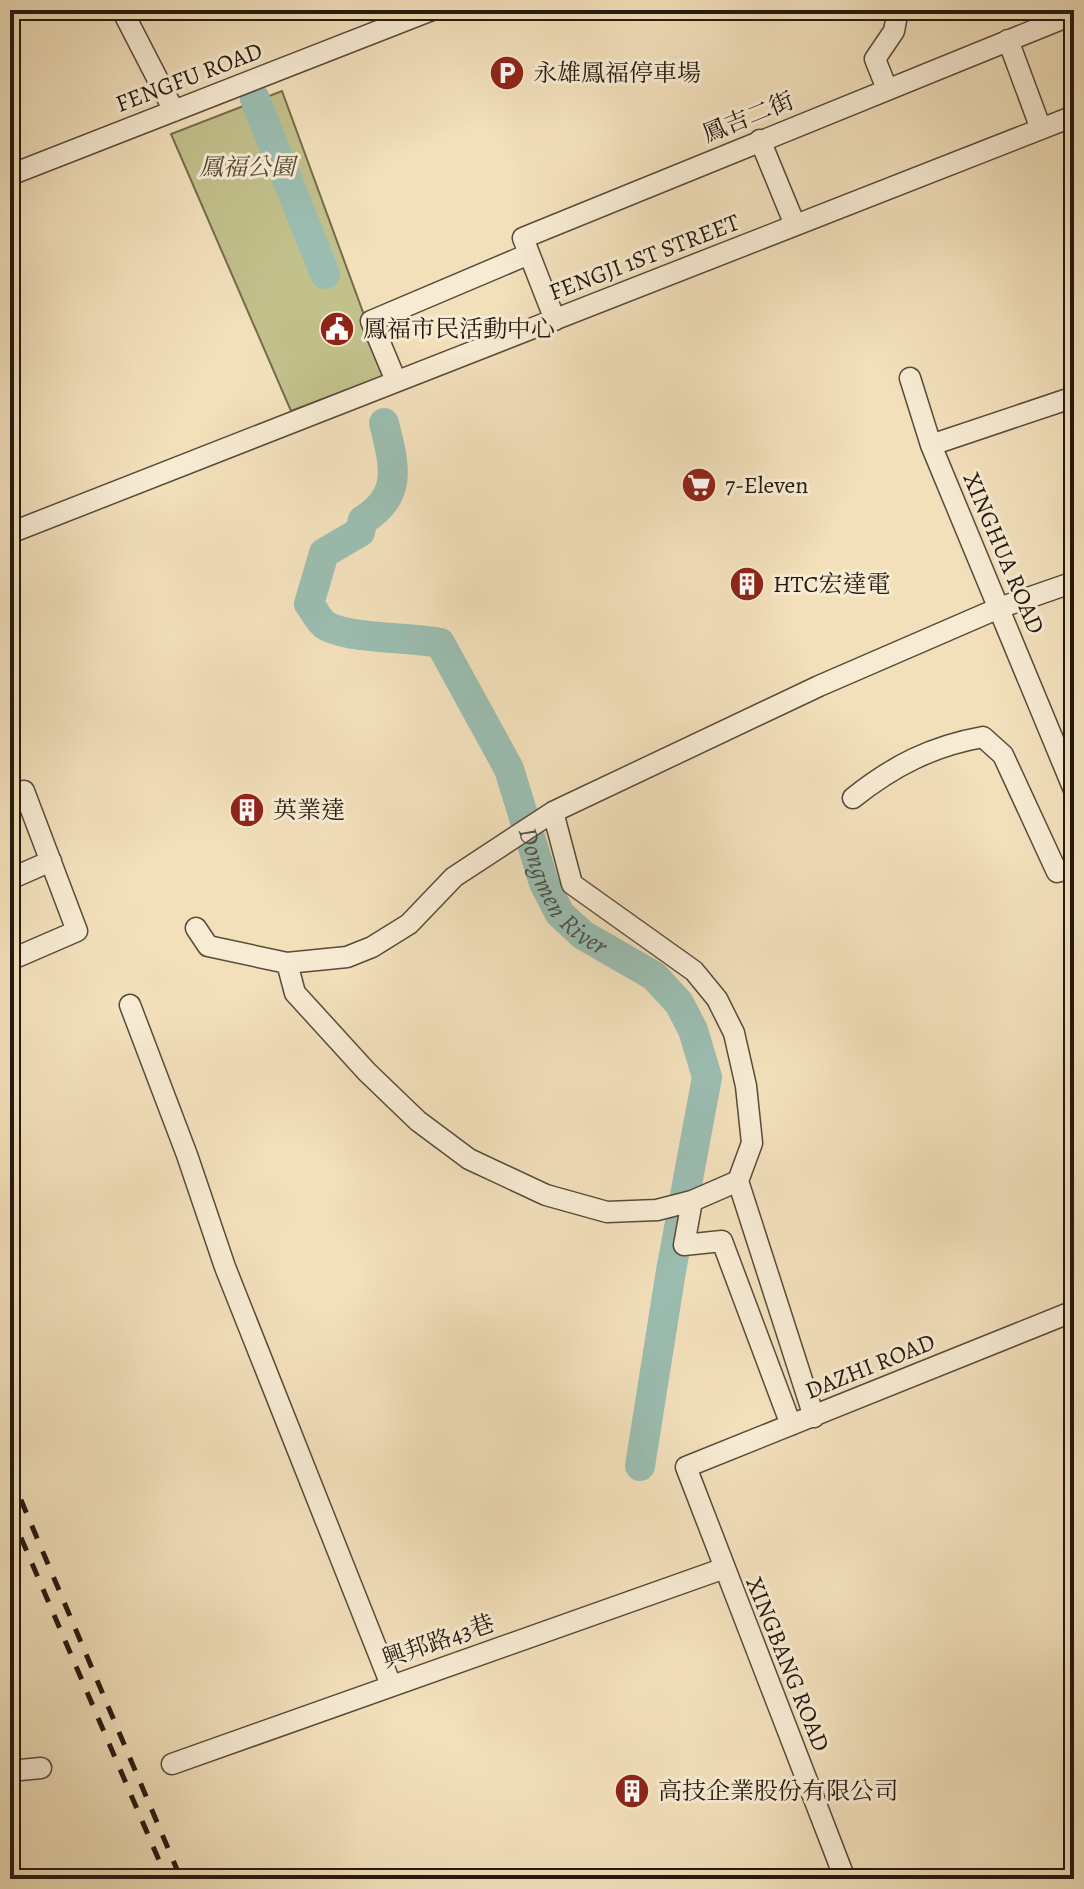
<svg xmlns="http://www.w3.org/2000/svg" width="1084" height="1889" font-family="Alegreya,'Noto Serif TC',serif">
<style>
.green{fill:#c2c08b;stroke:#746c4e;stroke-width:2}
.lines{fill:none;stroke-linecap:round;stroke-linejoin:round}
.river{stroke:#9bbdb1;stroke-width:30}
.minor-casing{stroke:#584b3b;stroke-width:23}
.minor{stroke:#f7ebd3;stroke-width:20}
.rail{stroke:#251910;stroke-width:5;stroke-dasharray:14 14;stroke-linecap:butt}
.labels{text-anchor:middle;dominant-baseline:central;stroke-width:6;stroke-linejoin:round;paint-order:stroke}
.poi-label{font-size:24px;fill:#251910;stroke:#f7ebd3;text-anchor:start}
.street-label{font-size:24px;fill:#251910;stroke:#f7ebd3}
.park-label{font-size:24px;font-style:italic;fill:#544b35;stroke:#f7ebd3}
.water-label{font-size:26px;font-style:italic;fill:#4e5248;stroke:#f7ebd3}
</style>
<rect width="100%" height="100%" fill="#f2e0bb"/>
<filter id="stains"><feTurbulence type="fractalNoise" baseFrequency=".0025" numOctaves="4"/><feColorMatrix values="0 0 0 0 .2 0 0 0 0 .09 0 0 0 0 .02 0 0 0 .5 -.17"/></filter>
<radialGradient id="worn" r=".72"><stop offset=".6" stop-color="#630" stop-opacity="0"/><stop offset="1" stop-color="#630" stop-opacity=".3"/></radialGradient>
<!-- green -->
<path class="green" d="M 282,91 L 386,375 L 291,411 L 171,134 Z"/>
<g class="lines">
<!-- river -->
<g class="river">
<path d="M 255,99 L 325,274"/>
<path id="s1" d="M 384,423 C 394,464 404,495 363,520 L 360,532 L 324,553 L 309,604 C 314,610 319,621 325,625 C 346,639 412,637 440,643 L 509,769 L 544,883 L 560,914 L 583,935 L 654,976 L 679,1003 L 693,1030 L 707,1077 L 671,1271 L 640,1466"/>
</g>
<!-- minor casing -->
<g class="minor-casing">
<path id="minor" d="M 122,10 L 174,111
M 1008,40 L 1041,129
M 887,89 L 875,59 L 894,31 L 898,10
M 760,140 L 795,225
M 10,175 L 432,10
M 555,320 L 523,238 L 1074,14
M 910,378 L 931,445 L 1074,790
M 396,381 L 371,321 L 529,254
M 931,445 L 1074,397
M 10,533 L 1074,116
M 10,798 L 24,791 L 77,931 L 10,960
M 853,798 C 893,766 932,746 983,737 L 1003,755 L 1057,872 L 1074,867
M 553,812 L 572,884 L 694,971 L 717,999 L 734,1033 L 746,1086 L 752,1143 L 738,1181
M 10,879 L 51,861
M 196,928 L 208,946 L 287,963 L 347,957 L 372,947 L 409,924 L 454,877 L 553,812 L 819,686 L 999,608 L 1074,582
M 287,963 L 295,993 L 367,1072 L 418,1121 L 469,1159 L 546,1195 L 607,1212 L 657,1210 L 692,1201
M 130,1005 L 187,1155 L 225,1267 L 391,1685
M 791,1425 L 722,1241 L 684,1245 L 692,1201 L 738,1181 L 814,1417
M 172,1764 L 722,1569
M 10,1771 L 41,1768
M 845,1879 L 686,1467 L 1074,1311"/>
</g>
<!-- minor -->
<use href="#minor" class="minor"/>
<!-- rail -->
<path class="rail" d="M 10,1474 L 181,1879
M 10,1512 L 167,1879"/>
</g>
<!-- icons -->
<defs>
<g id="parking-disc" transform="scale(1.8)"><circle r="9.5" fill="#8f2418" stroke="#f7ebd3"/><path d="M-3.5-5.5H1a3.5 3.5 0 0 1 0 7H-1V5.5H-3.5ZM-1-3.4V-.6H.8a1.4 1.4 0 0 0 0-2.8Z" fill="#fff"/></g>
<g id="civic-disc" transform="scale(1.8)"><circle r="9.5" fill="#8f2418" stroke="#f7ebd3"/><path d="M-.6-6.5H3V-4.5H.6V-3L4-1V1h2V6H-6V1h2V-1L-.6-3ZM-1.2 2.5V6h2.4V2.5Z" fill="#fff"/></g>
<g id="supermarket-disc" transform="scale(1.8)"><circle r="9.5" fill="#8f2418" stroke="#f7ebd3"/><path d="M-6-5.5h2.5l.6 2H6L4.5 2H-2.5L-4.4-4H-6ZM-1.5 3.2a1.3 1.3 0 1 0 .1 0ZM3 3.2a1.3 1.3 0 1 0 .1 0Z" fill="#fff"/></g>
<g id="building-disc" transform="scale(1.8)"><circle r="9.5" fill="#8f2418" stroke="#f7ebd3"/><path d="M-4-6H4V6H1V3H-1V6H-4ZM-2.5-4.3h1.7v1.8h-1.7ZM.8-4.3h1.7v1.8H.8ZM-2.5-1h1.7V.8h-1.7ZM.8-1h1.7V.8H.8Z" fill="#fff"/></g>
</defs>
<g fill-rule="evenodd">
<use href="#parking-disc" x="507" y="73"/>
<use href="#civic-disc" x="337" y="329"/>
<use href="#supermarket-disc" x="699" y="485"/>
<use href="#building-disc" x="747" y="584"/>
<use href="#building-disc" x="247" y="810"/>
<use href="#building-disc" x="632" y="1791"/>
</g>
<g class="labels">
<!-- poi labels -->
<g class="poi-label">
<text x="533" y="73">永雄鳳福停車場</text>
<text x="363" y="329">鳳福市民活動中心</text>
<text x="725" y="485">7-Eleven</text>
<text x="773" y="584">HTC宏達電</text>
<text x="273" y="810">英業達</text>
<text x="658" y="1791">高技企業股份有限公司</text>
</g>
<!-- street labels -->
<g class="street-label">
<text transform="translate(189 77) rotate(-21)">FENGFU ROAD</text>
<text transform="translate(748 117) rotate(-22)">鳳吉二街</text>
<text transform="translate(644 257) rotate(-21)">FENGJI 1ST STREET</text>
<text transform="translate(1004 553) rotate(67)">XINGHUA ROAD</text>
<text transform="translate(870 1366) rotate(-22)">DAZHI ROAD</text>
<text transform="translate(438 1641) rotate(-19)">興邦路43巷</text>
<text transform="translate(788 1664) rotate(68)">XINGBANG ROAD</text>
</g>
<!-- park labels -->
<g class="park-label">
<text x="247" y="167">鳳福公園</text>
</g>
<!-- water labels -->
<g class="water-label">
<text stroke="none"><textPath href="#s1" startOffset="640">Dongmen River</textPath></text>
</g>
</g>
<!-- margin -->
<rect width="1084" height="1889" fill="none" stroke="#f2e0bb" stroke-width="40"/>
<rect x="12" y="12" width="1060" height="1865" fill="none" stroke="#251910" stroke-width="4"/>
<rect x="20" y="20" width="1044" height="1849" fill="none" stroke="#251910" stroke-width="2"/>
<rect width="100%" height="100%" filter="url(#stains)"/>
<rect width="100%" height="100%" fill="url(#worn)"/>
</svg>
